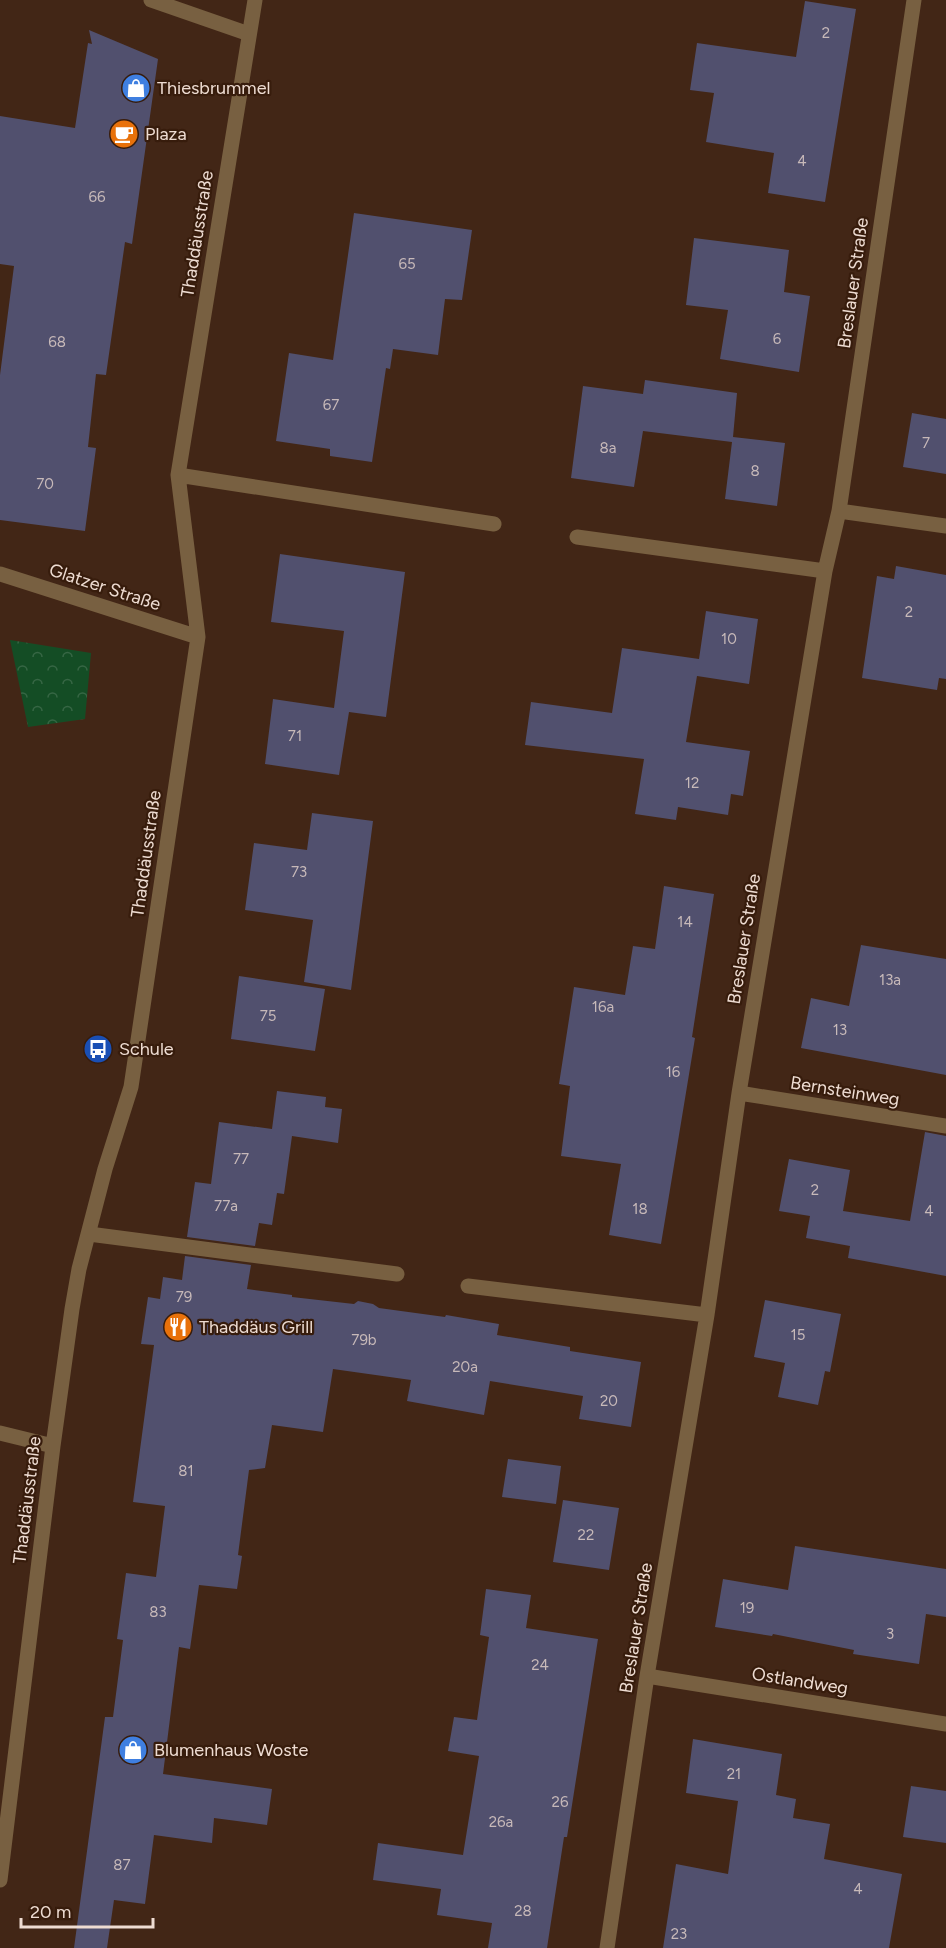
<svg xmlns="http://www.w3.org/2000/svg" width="946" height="1948" font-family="Figtree,sans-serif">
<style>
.park{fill:url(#park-crowns)}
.building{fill:#51506e}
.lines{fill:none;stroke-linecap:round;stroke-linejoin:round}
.minor{stroke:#786041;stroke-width:15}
.labels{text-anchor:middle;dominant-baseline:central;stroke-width:4.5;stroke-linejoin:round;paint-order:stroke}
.number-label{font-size:15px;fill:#c7b9b9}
.poi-label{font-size:18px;fill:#eedcd2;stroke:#371c0c;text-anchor:start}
.street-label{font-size:18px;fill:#eedcd2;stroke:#371c0c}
</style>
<defs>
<pattern id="park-crowns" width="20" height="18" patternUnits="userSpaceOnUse" patternTransform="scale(1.5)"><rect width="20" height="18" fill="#144d25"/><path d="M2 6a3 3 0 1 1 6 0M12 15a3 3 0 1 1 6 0" fill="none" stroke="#366644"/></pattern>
</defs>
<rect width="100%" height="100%" fill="#422616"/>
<!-- park -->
<path class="park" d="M 10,640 L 91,653 L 85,719 L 28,727 Z"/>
<!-- building -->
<path class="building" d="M 805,1 L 856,9 L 825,202 L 768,193 L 774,153 L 706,142 L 714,93 L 690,90 L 697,43 L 796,57 Z
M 89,30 L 158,59 L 132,244 L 125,242 L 106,375 L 96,374 L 88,447 L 96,448 L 85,531 L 0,520 L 0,375 L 14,266 L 0,264 L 0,116 L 75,128 L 88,43 L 92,44 Z
M 354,213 L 472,230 L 462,300 L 445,299 L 438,355 L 393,349 L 390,369 L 386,368 L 372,462 L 330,456 L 330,449 L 276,441 L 289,353 L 333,360 Z
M 694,238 L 789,250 L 784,292 L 810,296 L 799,372 L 720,359 L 728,310 L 686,305 Z
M 645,380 L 737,393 L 733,437 L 785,443 L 777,506 L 725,499 L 732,442 L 643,431 L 634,487 L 571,478 L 583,386 L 643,394 Z
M 912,413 L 946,419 L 946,474 L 903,467 Z
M 280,554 L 405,572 L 386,717 L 349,712 L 339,775 L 265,764 L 273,699 L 334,708 L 344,631 L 271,622 Z
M 896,566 L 946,575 L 946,679 L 939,678 L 937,690 L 862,678 L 877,576 L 894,579 Z
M 706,611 L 758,619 L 749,684 L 697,676 L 686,742 L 750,751 L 743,796 L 731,794 L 728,815 L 678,807 L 676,820 L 635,814 L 644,759 L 525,745 L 531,702 L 612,713 L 622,648 L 699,659 Z
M 312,813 L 373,821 L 351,990 L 304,982 L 313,920 L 245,910 L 254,843 L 307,850 Z
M 664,886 L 714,894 L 692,1037 L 695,1038 L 661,1244 L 609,1235 L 621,1164 L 561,1156 L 570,1086 L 559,1084 L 574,987 L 625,995 L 633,946 L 655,949 Z
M 861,945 L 946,959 L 946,1075 L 801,1048 L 811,998 L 849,1006 Z
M 239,976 L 325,989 L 315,1051 L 231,1039 Z
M 277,1091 L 326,1097 L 325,1107 L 342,1109 L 338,1143 L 292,1136 L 284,1194 L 277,1193 L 272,1225 L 259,1223 L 255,1246 L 187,1237 L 195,1182 L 211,1184 L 219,1122 L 272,1129 Z
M 925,1132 L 946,1136 L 946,1276 L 848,1258 L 850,1246 L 806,1238 L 810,1216 L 779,1211 L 789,1159 L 850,1170 L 843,1211 L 910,1221 Z
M 185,1256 L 251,1265 L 247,1289 L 292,1295 L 292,1297 L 354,1304 L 358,1301 L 373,1304 L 379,1308 L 445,1317 L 446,1315 L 499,1324 L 497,1335 L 570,1347 L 570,1351 L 641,1362 L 631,1427 L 579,1419 L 583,1396 L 490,1381 L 484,1415 L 407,1401 L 411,1380 L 333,1369 L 323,1432 L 272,1425 L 265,1468 L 249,1470 L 238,1555 L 242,1556 L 237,1589 L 199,1585 L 190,1649 L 179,1647 L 163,1774 L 272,1789 L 267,1825 L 214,1818 L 212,1843 L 154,1835 L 145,1904 L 114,1900 L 107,1948 L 74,1948 L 105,1717 L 113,1717 L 123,1640 L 117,1639 L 126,1573 L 156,1577 L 165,1506 L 133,1502 L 154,1345 L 141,1344 L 148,1297 L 160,1299 L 163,1277 L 182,1280 Z
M 765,1300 L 841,1314 L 830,1372 L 825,1371 L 818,1405 L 778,1397 L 785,1363 L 754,1357 Z
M 508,1459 L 561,1466 L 556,1504 L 502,1497 Z
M 563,1500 L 619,1508 L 609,1570 L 553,1562 Z
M 795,1546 L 946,1569 L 946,1617 L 926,1614 L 919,1664 L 853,1654 L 854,1650 L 773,1634 L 772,1636 L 715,1627 L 723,1579 L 788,1590 Z
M 486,1589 L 531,1595 L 526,1628 L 598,1639 L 567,1837 L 564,1837 L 547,1948 L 488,1948 L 492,1923 L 437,1915 L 441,1889 L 373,1880 L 378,1843 L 463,1855 L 479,1756 L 448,1751 L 454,1717 L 477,1720 L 489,1637 L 480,1635 Z
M 693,1739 L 782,1754 L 776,1795 L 796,1799 L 793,1818 L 830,1824 L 824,1859 L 902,1874 L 889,1948 L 663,1948 L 676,1864 L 728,1874 L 738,1801 L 686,1793 Z
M 911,1786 L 946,1791 L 946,1843 L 903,1837 Z"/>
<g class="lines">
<!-- minor -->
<path class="minor" d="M 151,0 L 249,34
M 178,475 L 494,524
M 839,511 L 946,526
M 577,537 L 825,571
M 0,574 L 198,637
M 739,1093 L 946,1126
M 89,1234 L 397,1274
M 468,1286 L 707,1315
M 0,1433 L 53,1446
M 647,1676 L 946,1724
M 0,1880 L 53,1446 L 72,1309 L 79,1269 L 105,1169 L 131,1087 L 198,637 L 178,475 L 255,0
M 607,1948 L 647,1676 L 707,1315 L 739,1093 L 825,571 L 839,511 L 914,0"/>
</g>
<!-- icons -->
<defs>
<g id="shop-disc" transform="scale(1.5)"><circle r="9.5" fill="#3f7fe0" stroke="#371c0c"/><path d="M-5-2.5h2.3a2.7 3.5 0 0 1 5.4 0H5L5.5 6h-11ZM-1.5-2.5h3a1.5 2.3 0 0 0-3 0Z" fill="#fff"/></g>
<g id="cafe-disc" transform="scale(1.5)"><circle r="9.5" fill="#e8710a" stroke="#371c0c"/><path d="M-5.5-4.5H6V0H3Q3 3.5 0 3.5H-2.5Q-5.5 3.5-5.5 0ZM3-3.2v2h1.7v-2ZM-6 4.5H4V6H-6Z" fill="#fff"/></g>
<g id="bus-disc" transform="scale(1.5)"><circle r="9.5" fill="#1a4fb4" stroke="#371c0c"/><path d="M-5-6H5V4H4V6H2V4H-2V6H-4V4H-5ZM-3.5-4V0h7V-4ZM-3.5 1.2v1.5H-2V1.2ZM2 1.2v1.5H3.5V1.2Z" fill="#fff"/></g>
<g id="restaurant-disc" transform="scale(1.5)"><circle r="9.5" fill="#e8710a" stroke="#371c0c"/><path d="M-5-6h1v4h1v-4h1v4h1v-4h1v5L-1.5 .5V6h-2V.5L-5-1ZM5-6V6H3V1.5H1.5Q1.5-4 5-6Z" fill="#fff"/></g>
</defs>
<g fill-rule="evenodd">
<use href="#shop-disc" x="136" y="88"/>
<use href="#cafe-disc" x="124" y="134"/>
<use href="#bus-disc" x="98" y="1049"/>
<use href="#restaurant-disc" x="178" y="1327"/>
<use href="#shop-disc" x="133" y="1750"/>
</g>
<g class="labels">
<!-- number labels -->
<g class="number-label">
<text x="826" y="33">2</text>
<text x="802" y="161">4</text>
<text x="97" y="197">66</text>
<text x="407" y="264">65</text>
<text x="777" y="339">6</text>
<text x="57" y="342">68</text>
<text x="331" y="405">67</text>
<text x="926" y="443">7</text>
<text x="608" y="448">8a</text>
<text x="755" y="471">8</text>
<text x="45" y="484">70</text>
<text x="909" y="612">2</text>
<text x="729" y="639">10</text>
<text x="295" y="736">71</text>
<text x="692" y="783">12</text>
<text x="299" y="872">73</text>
<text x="685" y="922">14</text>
<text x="890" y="980">13a</text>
<text x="603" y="1007">16a</text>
<text x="268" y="1016">75</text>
<text x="840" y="1030">13</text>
<text x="673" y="1072">16</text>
<text x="241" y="1159">77</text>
<text x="815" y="1190">2</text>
<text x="226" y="1206">77a</text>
<text x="640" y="1209">18</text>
<text x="929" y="1211">4</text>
<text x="184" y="1297">79</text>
<text x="798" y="1335">15</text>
<text x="364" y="1340">79b</text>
<text x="465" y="1367">20a</text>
<text x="609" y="1401">20</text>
<text x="186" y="1471">81</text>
<text x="586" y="1535">22</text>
<text x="747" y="1608">19</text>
<text x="158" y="1612">83</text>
<text x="890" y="1634">3</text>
<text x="540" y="1665">24</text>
<text x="734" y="1774">21</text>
<text x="560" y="1802">26</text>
<text x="501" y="1822">26a</text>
<text x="122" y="1865">87</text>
<text x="858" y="1889">4</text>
<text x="523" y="1911">28</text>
<text x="679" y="1934">23</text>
</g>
<!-- poi labels -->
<g class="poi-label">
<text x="157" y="88">Thiesbrummel</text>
<text x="145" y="134">Plaza</text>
<text x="119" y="1049">Schule</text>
<text x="199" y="1327">Thaddäus Grill</text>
<text x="154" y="1750">Blumenhaus Woste</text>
</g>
<!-- street labels -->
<g class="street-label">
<text transform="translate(197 234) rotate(-81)">Thaddäusstraße</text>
<text transform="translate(853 283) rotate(-82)">Breslauer Straße</text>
<text transform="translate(105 587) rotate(18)">Glatzer Straße</text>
<text transform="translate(146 854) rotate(-82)">Thaddäusstraße</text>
<text transform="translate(744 939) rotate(-81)">Breslauer Straße</text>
<text transform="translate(845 1091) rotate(9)">Bernsteinweg</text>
<text transform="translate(27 1500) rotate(-83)">Thaddäusstraße</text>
<text transform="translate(636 1628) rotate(-81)">Breslauer Straße</text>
<text transform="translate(800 1681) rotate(9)">Ostlandweg</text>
</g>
</g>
<!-- scale -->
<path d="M21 1918v9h132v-9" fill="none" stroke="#eedcd2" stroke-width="3"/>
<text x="30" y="1918" font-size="18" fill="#eedcd2" stroke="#371c0c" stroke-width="4.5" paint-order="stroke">20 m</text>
</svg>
